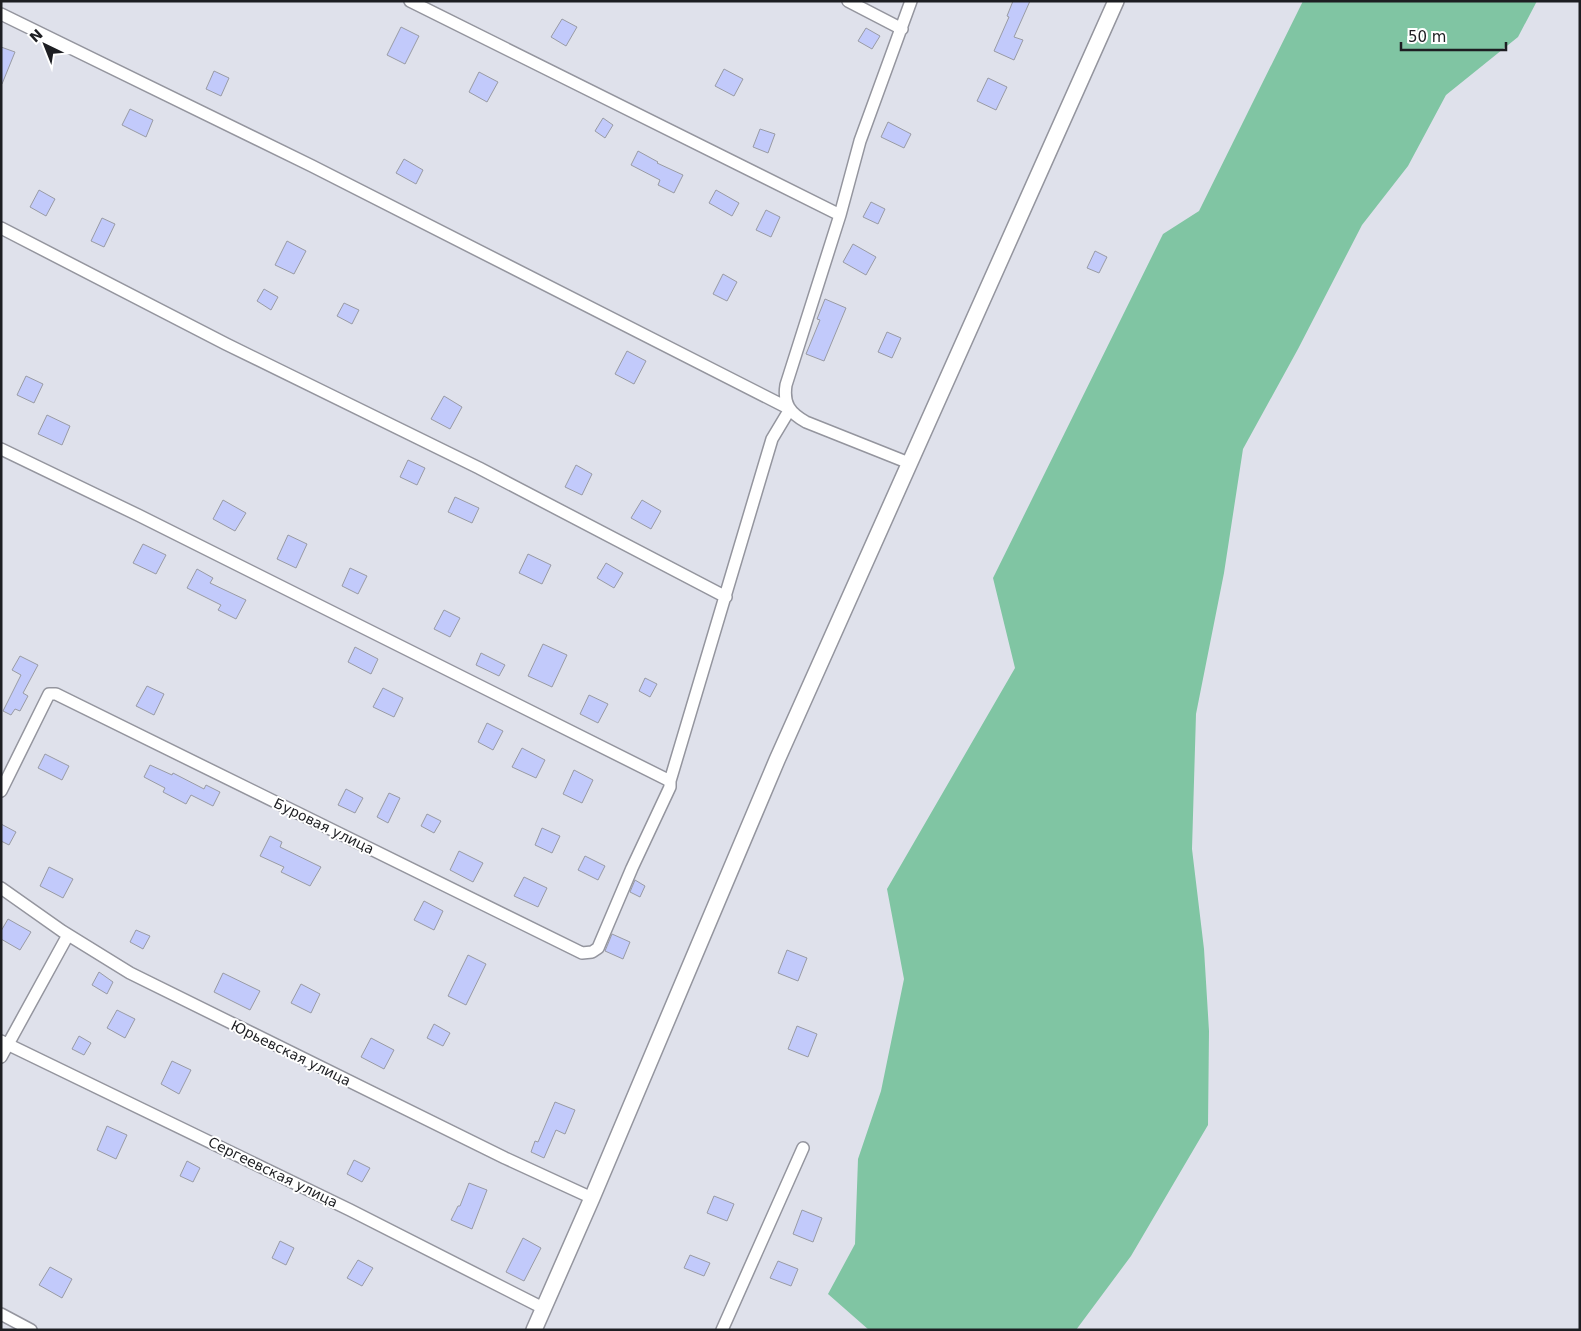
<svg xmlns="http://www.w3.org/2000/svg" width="1581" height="1331" font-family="'DejaVu Sans',sans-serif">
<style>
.forest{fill:#80c5a3}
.building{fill:#c2cafb;stroke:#999ba4}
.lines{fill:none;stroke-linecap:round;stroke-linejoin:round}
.minor-casing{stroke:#94959e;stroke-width:14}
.secondary-casing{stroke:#94959e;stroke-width:18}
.minor{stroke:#fff;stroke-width:11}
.secondary{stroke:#fff;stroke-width:15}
.labels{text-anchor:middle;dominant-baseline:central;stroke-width:4;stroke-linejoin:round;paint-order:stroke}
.street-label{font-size:14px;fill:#1d1e22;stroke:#fff}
</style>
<rect width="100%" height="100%" fill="#dfe1eb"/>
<!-- forest -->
<path class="forest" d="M 1303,1 L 1537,1 L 1518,37 L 1446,95 L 1408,166 L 1362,225 L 1298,349 L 1243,449 L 1224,573 L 1196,714 L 1192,849 L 1204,949 L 1209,1031 L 1208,1125 L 1131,1256 L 1076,1330 L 869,1330 L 828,1294 L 855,1244 L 858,1159 L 881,1091 L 904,979 L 887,889 L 1015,668 L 993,578 L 1163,234 L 1199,211 Z"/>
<!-- building -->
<path class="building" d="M 1013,1 L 1030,1 L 1014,37 L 1023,40 L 1014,60 L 994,51 L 1009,17 L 1007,16 Z
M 562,19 L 577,27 L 566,46 L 551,37 Z
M 401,27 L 419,36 L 405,64 L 387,55 Z
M 866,28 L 880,36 L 872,49 L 858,41 Z
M 1,47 L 15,52 L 2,84 L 1,84 Z
M 724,69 L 743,79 L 734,96 L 715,86 Z
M 214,71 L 229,78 L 221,96 L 206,89 Z
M 479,72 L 498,82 L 487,102 L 469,92 Z
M 988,78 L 1007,87 L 996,110 L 977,101 Z
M 130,109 L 153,120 L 146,137 L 122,125 Z
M 603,118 L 613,125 L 605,138 L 595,131 Z
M 888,122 L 911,134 L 904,148 L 881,137 Z
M 760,129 L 775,134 L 768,153 L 753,147 Z
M 638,151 L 658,162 L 657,163 L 683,175 L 674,193 L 658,185 L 660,180 L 631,165 Z
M 404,159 L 423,170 L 416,184 L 396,173 Z
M 39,190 L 55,199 L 46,216 L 30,207 Z
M 716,190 L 739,203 L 732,216 L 709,203 Z
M 871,202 L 885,209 L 878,224 L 863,217 Z
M 766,210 L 780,217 L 771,237 L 756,230 Z
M 102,218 L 115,224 L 104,247 L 91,241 Z
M 287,241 L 306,251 L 294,274 L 275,265 Z
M 853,244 L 876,257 L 866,275 L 843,262 Z
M 1095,251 L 1107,257 L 1099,273 L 1087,268 Z
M 723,274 L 737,282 L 727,301 L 713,294 Z
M 264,289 L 278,297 L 271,310 L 257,301 Z
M 825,299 L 846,308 L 824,361 L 806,354 L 820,320 L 817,319 Z
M 344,303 L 359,310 L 352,324 L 337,316 Z
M 887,332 L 901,338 L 892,358 L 878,352 Z
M 627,351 L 646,361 L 634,384 L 615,374 Z
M 26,376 L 43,384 L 34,403 L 17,395 Z
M 444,396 L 462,407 L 450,429 L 431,419 Z
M 47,415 L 70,426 L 62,445 L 38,434 Z
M 408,460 L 425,468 L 417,485 L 400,477 Z
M 576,465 L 592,474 L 582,495 L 565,487 Z
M 455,497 L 479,508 L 472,523 L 448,512 Z
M 223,500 L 246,513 L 235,531 L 213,519 Z
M 642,500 L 661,511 L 651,529 L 631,518 Z
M 288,535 L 307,544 L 296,568 L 277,559 Z
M 143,544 L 166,555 L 156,574 L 133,563 Z
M 528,554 L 551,565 L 542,584 L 519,573 Z
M 606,563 L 623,573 L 614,588 L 597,578 Z
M 350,568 L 367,576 L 358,594 L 342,586 Z
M 197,569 L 213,578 L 210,583 L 246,600 L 236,619 L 218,610 L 221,605 L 187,588 Z
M 444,610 L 460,618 L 450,637 L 434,629 Z
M 543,644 L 567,655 L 552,687 L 528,676 Z
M 355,647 L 378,659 L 371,674 L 348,662 Z
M 481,653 L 505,665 L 499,676 L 476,665 Z
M 20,656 L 38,665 L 23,693 L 28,696 L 20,711 L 15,709 L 11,715 L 3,711 L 21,675 L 12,670 Z
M 645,678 L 657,684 L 650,697 L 639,691 Z
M 147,686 L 164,694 L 154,715 L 136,706 Z
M 383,688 L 403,698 L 394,717 L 373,707 Z
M 589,695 L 608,704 L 598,723 L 580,714 Z
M 487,723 L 503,731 L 493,750 L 478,742 Z
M 522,748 L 545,760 L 536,778 L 512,767 Z
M 45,754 L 69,766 L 62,780 L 38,768 Z
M 150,765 L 172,775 L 173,773 L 204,789 L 206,785 L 220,792 L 213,806 L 191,795 L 186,804 L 163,792 L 165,788 L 144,777 Z
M 574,770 L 593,780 L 582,803 L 563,794 Z
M 346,789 L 363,798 L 355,813 L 338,805 Z
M 389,793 L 400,798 L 388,823 L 377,817 Z
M 427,814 L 441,821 L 434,833 L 421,826 Z
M 1,824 L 16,832 L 9,845 L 1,841 Z
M 542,828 L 560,836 L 552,853 L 535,845 Z
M 270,836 L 282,842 L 280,847 L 321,867 L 310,886 L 281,872 L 284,867 L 260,856 Z
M 459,851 L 483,863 L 473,882 L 450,870 Z
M 585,856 L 605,866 L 598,880 L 578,870 Z
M 49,867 L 73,879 L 63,898 L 40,886 Z
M 524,877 L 547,888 L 538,907 L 514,896 Z
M 635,880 L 645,886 L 640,897 L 630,892 Z
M 424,901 L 443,911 L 434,930 L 414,920 Z
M 8,919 L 31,932 L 20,950 L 1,939 L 1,931 Z
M 136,930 L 150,936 L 143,949 L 130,942 Z
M 612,934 L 630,942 L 623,959 L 605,951 Z
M 787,950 L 807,958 L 798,981 L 778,973 Z
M 468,955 L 486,964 L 466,1005 L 448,996 Z
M 99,972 L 113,982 L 107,994 L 92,985 Z
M 223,973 L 260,991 L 250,1010 L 214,992 Z
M 301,984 L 320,994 L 311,1013 L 291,1003 Z
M 117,1010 L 135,1019 L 125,1038 L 107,1028 Z
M 434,1024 L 450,1033 L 443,1046 L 427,1038 Z
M 797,1026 L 817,1034 L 808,1057 L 788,1049 Z
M 79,1036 L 91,1043 L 84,1055 L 72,1049 Z
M 371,1038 L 394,1050 L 384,1069 L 361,1057 Z
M 172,1061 L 191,1070 L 179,1094 L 161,1084 Z
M 555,1102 L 575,1110 L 565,1134 L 556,1130 L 544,1158 L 531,1152 L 535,1141 L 538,1142 Z
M 107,1126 L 127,1135 L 116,1159 L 97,1150 Z
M 354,1160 L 370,1168 L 362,1182 L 347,1174 Z
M 187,1161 L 200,1168 L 193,1182 L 180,1176 Z
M 469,1183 L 487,1190 L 472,1229 L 451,1220 L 458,1206 L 460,1206 Z
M 714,1196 L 734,1204 L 727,1221 L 707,1213 Z
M 802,1210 L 822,1218 L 813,1242 L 793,1234 Z
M 523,1238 L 541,1248 L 524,1281 L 506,1272 Z
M 280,1241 L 294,1248 L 286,1265 L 272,1258 Z
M 690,1255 L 710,1263 L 704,1276 L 684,1268 Z
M 358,1260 L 373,1268 L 362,1286 L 347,1278 Z
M 778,1261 L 798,1269 L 791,1286 L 770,1278 Z
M 50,1267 L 72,1279 L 62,1298 L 39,1285 Z"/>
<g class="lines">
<!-- minor casing -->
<g class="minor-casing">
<path id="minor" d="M 410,1 L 840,215
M 848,1 L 902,29
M 1,14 L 312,166 L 790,409 L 772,439 L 670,781 L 670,787 L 632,868 L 598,948 L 592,952 L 582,953 L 56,694 L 49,694 L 1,791
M 1,228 L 226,344 L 479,468 L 726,597
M 1,449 L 138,515 L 670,781
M 909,463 L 806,422 C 790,413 783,404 786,385 L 840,215 L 860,141 L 911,1
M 1,888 L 62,931 L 130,973 L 505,1158 L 592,1198
M 1,1041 L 350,1210 L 543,1308
M 1,1057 L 68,935
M 1,1314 L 31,1330
M 722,1330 L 803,1148"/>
</g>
<!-- secondary casing -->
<g class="secondary-casing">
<path id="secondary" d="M 534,1330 L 592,1198 L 777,760 L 1116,1"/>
</g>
<!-- minor -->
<use href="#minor" class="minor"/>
<!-- secondary -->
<use href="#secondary" class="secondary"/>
</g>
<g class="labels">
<!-- street labels -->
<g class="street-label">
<text transform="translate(324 826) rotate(26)">Буровая улица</text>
<text transform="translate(291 1053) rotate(26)">Юрьевская улица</text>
<text transform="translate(273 1172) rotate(26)">Сергеевская улица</text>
</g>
</g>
<!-- border -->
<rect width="1581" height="1331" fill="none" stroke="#1d1e22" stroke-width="5"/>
<!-- north arrow -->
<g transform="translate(45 45) rotate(317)" stroke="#ffffff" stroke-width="4" paint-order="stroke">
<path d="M0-4L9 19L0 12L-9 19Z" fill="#1d1e22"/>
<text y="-8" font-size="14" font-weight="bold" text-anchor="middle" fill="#1d1e22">N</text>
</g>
<!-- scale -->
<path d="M1401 42v8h105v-8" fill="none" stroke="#1d1e22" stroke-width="2.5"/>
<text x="1408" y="42" font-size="15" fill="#1d1e22" stroke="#ffffff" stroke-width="4" paint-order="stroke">50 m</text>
</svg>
